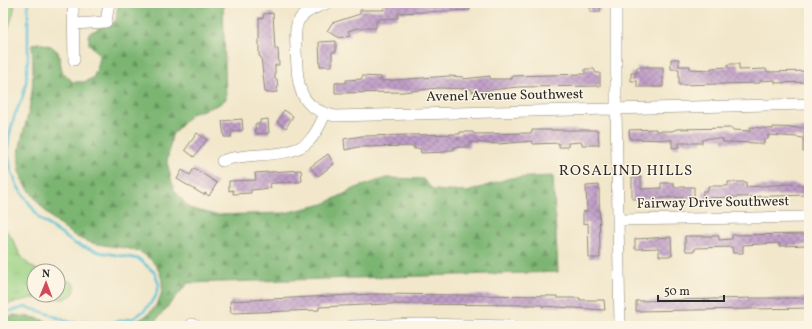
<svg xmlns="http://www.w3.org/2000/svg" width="812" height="329" font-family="Vollkorn,serif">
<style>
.grass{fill:url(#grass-tufts);stroke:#637f58}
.forest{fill:url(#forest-firs);stroke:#54704e}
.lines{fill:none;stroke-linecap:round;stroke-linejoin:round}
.stream{stroke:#59c1d6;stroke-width:2.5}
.building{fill:url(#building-cross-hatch)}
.minor-casing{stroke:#8e897b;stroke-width:12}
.minor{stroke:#fff;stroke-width:11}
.labels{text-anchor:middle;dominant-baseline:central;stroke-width:3;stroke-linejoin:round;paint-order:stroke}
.street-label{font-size:14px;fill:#2b2b2b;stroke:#fcf5e5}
.neighbourhood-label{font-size:15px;letter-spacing:1px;fill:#2b2b2b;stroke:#fcf5e5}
</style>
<defs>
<pattern id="grass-tufts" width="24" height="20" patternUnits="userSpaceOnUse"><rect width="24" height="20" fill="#9bd385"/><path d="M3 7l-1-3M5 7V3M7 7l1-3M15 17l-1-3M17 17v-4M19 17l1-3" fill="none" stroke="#86b573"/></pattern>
<pattern id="forest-firs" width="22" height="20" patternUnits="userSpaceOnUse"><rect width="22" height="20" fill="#7cb572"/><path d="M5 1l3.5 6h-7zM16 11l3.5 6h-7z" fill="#66935e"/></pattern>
<pattern id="building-cross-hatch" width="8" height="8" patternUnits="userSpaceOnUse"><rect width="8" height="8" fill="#bf9dc7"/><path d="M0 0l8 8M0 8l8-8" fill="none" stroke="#9b80a2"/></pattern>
</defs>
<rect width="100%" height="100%" fill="#fcf5e5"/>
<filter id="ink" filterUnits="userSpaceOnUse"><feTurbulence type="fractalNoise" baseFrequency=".025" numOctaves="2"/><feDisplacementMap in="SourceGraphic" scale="8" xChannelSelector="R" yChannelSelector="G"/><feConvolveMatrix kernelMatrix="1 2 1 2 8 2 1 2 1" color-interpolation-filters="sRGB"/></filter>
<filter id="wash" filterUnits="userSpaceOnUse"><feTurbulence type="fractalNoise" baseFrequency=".012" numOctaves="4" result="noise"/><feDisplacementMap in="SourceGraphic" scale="16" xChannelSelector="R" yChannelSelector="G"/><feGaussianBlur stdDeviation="0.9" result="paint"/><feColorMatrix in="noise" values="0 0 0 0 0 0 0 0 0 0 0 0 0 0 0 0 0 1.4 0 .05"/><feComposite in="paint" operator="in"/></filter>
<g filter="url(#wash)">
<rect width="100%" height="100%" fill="#f2e7cb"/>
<!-- grass -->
<path class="grass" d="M 3,3 L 15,3 L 13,14 L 3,45 Z
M 3,227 C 19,242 14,258 39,271 L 34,271 L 34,295 L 58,295 L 58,280 C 65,279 70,280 75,285 L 75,291 L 72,295 L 64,299 L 32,298 L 3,305 Z"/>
<!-- forest -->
<path class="forest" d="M 118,3 L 223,3 L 226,99 L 218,105 L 191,114 L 172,135 L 167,162 L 174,190 L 189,208 L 215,215 L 285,213 L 324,204 L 356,188 L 386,178 L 423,179 L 433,190 L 467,192 L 510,178 L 553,176 L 558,272 L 188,283 L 151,326 L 116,326 C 127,324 140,322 149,313 C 170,294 165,267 142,253 C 135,248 107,246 97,244 C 69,239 48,216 32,194 C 29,189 24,184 22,179 C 13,155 26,128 30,105 C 34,85 33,64 32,44 L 39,43 L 51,46 L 58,52 L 62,71 L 73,82 L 84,82 L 93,78 C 100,62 104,56 89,44 L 89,33 L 116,21 Z
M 14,315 L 36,318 L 62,326 L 3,326 L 3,319 Z"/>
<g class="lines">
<!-- stream -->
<path class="stream" d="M 3,313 L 26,307 L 46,313 L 69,322 L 110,323 L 134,318 L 145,310 L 155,298 L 159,285 L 155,273 L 139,259 L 99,252 L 75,244 L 40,219 L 18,187 L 11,170 L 8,153 L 9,136 L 15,114 L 22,99 L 26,83 L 28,57 L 28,3"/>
</g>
<g id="blocks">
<!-- building -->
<path class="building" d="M 384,3 L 470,3 L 470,10 L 398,13 L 398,18 L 379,19 L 379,21 L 376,21 L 376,28 L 358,28 L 349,31 L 351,35 L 340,38 L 327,31 L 332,23 L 360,14 L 360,10 L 384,10 Z
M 590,3 L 600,3 L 600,12 L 590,12 Z
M 273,13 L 275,49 L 278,49 L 279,65 L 275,65 L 275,79 L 277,79 L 278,88 L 277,88 L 277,92 L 268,93 L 265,92 L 261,57 L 259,56 L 259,18 L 263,18 L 264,14 Z
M 336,41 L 336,52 L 332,52 L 332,66 L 320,66 L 319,42 Z
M 671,59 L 679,59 L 679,66 L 690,66 L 690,69 L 711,70 L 711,68 L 728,67 L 728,64 L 739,64 L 739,70 L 766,69 L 767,72 L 809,71 L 809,82 L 775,83 L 775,80 L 760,81 L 760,83 L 679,85 L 679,69 L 671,69 Z
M 637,67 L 663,67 L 663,87 L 637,87 L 637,81 L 631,81 L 631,73 L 637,73 Z
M 585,69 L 594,69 L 596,73 L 600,73 L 600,86 L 518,87 L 472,92 L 472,89 L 438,88 L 403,92 L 335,93 L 335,83 L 346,83 L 346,80 L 362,79 L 362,76 L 381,77 L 381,81 L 449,76 L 463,77 L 463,79 L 490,76 L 490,79 L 512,79 L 512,76 L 585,74 Z
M 284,110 L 293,116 L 286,128 L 277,122 Z
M 242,119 L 243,130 L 232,132 L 231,137 L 224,137 L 222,121 Z
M 268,119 L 269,133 L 256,134 L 255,124 L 260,124 L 260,120 Z
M 750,127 L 773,129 L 773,127 L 809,128 L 809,152 L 803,152 L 803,138 L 797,137 L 768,135 L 768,139 L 764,139 L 764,144 L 756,144 L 756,143 L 723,142 L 723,139 L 709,138 L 702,140 L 702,143 L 679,143 L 679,147 L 672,148 L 672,140 L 630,139 L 629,130 L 656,129 L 656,131 L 672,131 L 677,129 L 732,128 L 732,130 L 750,131 Z
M 532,130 L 598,130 L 599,145 L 582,145 L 582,142 L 568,143 L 568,147 L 559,147 L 559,143 L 533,144 L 532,141 L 499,144 L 470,142 L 470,147 L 454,147 L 454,150 L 446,150 L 446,152 L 421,153 L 420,148 L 414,149 L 414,146 L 358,147 L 345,150 L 344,139 L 362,136 L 460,134 L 460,132 L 473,132 L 473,133 L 476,134 L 532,133 Z
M 197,133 L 207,140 L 194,157 L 185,150 Z
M 328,154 L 334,164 L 318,176 L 310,167 Z
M 194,168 L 217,183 L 209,196 L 205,193 L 204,195 L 177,179 L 182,170 L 190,175 Z
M 301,170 L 302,181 L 299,182 L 273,183 L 270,184 L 271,188 L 251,190 L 251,193 L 233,194 L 233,190 L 229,191 L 229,181 L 256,180 L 255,173 Z
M 632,177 L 641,177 L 641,189 L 661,188 L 661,183 L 674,183 L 674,187 L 694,187 L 694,197 L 632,199 Z
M 728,182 L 746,182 L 746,187 L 790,184 L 809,186 L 809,195 L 703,198 L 703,191 L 708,191 L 708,186 L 728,186 Z
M 599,185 L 600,258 L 589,258 L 588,223 L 583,224 L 583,212 L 587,211 L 586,186 Z
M 809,234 L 809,245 L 779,246 L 779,243 L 743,245 L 743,253 L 733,253 L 732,247 L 695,248 L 695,251 L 686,251 L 685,247 L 685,236 L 719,236 L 719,240 L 732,239 L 732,235 Z
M 671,237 L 672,256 L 659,256 L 659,248 L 635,249 L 635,239 Z
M 373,294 L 557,296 L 557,298 L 580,298 L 580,300 L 604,300 L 605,310 L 542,306 L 542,305 L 387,304 L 319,307 L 319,310 L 231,313 L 230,301 Z
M 755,298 L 809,298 L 809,308 L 636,311 L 636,301 Z"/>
</g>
</g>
<g filter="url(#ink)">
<use href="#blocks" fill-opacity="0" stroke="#8e897b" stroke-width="1"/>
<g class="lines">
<!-- minor casing -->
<g class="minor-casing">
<path id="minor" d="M 73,3 L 74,60
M 328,3 C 319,6 305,11 299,20 C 294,28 296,41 296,50 C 298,83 296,108 335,116 L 809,104
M 616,3 L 616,108 L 620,326
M 74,24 L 106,22 L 109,3
M 222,161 C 248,151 290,160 309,141 C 317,133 321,123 325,114
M 618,220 L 809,217
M 192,324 L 196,326
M 352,326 L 420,324 L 511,326"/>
</g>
<!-- minor -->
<use href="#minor" class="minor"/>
</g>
</g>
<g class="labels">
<!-- street labels -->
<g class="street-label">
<text transform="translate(505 96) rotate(-1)">Avenel Avenue Southwest</text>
<text transform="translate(713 203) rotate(-1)">Fairway Drive Southwest</text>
</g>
<!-- neighbourhood labels -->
<g class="neighbourhood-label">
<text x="626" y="171">ROSALIND HILLS</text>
</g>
</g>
<!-- margin -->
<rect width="812" height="329" fill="none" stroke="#fcf5e5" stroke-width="16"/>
<!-- north arrow -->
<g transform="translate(46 283) rotate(1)"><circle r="19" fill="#fcf5e5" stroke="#a8a49b"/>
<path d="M0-3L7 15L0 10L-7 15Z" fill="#d1495b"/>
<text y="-6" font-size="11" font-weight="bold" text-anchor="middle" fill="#2b2b2b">N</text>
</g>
<!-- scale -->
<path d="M658 295v6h66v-6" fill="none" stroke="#2b2b2b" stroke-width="2"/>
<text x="664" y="295" font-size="12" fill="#2b2b2b" stroke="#fcf5e5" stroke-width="3" paint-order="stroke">50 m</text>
</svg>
